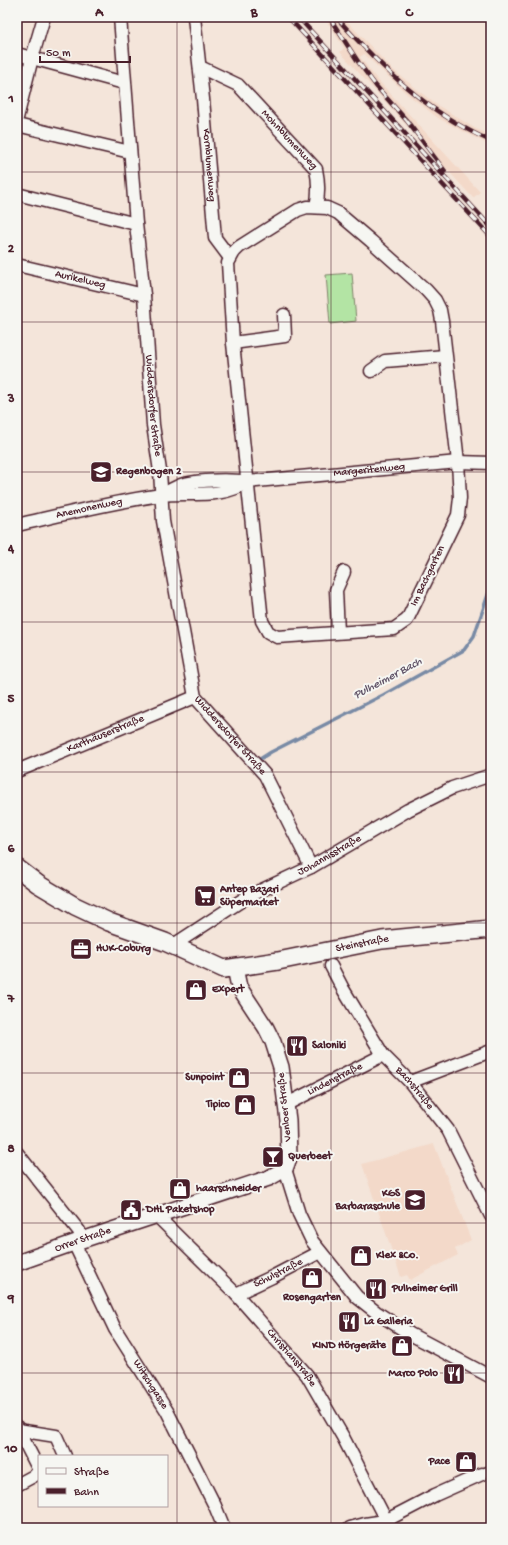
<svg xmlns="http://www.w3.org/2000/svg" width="508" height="1545" font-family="'Gochi Hand',sans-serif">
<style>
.built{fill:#f3d9c9}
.green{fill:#b3e4a4;stroke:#7e8268}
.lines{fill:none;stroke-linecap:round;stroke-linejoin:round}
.stream{stroke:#788aa5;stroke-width:3.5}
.pedestrian-casing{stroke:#4a1f2b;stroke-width:12}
.minor-casing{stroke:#4a1f2b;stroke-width:15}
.tertiary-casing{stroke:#4a1f2b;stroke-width:18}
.secondary-casing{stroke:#4a1f2b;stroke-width:20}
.pedestrian{stroke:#f6f6f2;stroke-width:9}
.minor{stroke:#f6f6f2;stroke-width:12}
.tertiary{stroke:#f6f6f2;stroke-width:15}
.secondary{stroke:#f6f6f2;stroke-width:17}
.rail-casing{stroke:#4a1f2b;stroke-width:4.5}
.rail{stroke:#f6f6f2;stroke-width:3;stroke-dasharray:9;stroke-linecap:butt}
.grid{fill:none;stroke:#4a1f2b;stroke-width:1;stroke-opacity:0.55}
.labels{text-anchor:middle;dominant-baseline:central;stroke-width:4;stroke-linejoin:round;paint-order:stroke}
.street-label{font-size:11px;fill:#4a1f2b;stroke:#f6f6f2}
.poi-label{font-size:11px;font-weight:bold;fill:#4a1f2b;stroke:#f6f6f2;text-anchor:start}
.water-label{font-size:12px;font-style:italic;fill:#615468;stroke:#f6f6f2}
.neatline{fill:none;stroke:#4a1f2b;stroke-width:1.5}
.grid-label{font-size:13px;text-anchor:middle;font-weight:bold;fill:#4a1f2b}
</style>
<rect width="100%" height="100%" fill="#f4e5da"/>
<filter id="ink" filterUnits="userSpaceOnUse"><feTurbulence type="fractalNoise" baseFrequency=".025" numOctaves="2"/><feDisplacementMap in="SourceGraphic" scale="8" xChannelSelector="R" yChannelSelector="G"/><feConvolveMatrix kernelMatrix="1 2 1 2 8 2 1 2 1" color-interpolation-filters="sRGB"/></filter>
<g filter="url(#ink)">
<!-- built -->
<path class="built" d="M 324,17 L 343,17 L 391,68 L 434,103 L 476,129 L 491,135 L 491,146 L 438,118 L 407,94 L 364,54 L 360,57 L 376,78 L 480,192 L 473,198 L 340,52 L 344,48 Z
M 434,1144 L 471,1240 L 455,1249 L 458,1255 L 410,1280 L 407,1275 L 401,1277 L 362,1164 Z"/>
<!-- green -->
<path class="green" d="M 352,273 L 356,321 L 330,324 L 326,275 Z"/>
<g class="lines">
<!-- stream -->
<path class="stream" d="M 260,759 L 271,752 L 383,695 L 464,650 L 474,636 L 491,586"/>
<!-- pedestrian casing -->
<g class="pedestrian-casing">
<path id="pedestrian" d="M 482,1474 L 491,1470"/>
</g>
<!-- minor casing -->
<g class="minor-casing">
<g id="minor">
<path d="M 44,17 L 32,58 L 124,83"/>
<path id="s1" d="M 120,17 L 136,224 L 144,295 L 153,425 L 160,471 L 163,521 L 195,697 L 265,775 L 311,867"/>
<path id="s2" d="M 194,17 L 203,99 L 215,238 L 230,258"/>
<path d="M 17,54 L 32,58 L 17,118"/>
<path id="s3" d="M 200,67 L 238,85 L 316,169 C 319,183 319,194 316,207"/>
<path d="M 17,125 L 130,152"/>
<path d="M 17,194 L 136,224"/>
<path d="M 307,207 L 327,208 L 338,213 L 371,241 L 426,290 L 435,300 L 440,310 L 442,321 L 458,462 L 460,498 L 458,515 L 407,620 L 394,629 L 277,637 L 268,632 L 262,621 L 233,343 L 228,263 L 234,252 L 239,247 L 298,210 Z"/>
<path id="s4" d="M 17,265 L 144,295"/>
<path d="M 233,343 L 285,336 L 284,315"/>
<path d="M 371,371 L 385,361 L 445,356"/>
<path id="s5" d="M 162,495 C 169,491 176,486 184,484 C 199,480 232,479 247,482 L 458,462 L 491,463"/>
<path id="s6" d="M 17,525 C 65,514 112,502 161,495 C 189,492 223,499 247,482"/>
<path d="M 338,632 L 336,590 L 344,572"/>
<path id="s7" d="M 17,771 L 195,697"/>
<path id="s8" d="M 172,946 L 247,897 L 311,867 L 408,810 L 452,788 L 491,775"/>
<path id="s9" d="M 331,966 L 343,989 L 383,1055 L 410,1082 L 448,1130 L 491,1216"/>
<path d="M 410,1082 L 491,1051"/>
<path id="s10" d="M 287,1104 L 383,1055"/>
<path d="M 17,1153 L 79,1231 L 82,1240"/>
<path d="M 285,1169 L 299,1214 L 312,1241 L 357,1297 L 376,1312 L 410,1334 L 491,1377"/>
<path id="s11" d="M 156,1215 L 236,1294 L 307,1375 L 343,1437 L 390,1528"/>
<path id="s12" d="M 74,1243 L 115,1329 L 167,1411 L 215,1506 L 224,1528"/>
<path id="s13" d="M 236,1294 L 272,1277 L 320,1252"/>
<path d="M 17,1427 L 39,1470"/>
<path d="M 18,1430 L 56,1436 L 65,1456"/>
<path d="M 17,1485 L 39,1473"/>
<path d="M 350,1528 L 365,1524 L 385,1521 L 435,1495 L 482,1474"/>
</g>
</g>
<!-- tertiary casing -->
<g class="tertiary-casing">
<g id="tertiary">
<path id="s14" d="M 17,1263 L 82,1240 L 269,1178 L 285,1169 L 289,1158 L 288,1120 L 281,1067 L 273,1042 L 266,1028 L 239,987 L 235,968"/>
</g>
</g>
<!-- secondary casing -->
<g class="secondary-casing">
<g id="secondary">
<path id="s15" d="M 17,868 L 38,884 L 75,906 L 109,922 L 165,942 L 224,969 L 278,961 L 382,940 L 491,929"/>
</g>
</g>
<!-- pedestrian -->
<use href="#pedestrian" class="pedestrian"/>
<!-- minor -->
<use href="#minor" class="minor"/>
<!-- tertiary -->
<use href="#tertiary" class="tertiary"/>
<!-- secondary -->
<use href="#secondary" class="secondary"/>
<!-- rail casing -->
<g class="rail-casing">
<path id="rail" d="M 288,17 L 491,237
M 298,17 L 491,227
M 329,17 L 359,63 L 376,86 L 407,121 L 445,171
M 336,17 C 382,68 427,113 491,141"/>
</g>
<!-- rail -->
<use href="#rail" class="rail"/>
</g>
</g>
<!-- grid -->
<path class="grid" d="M 177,17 L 177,1528M 331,17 L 331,1528M 17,172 L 491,172M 17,322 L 491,322M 17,472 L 491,472M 17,622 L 491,622M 17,772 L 491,772M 17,923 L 491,923M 17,1073 L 491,1073M 17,1223 L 491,1223M 17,1373 L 491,1373"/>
<!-- icons -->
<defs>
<g id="school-square" transform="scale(1.15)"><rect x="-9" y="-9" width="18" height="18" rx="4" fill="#4a1f2b" stroke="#f6f6f2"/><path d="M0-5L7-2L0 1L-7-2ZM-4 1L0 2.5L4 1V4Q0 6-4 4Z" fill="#fff"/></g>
<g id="supermarket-square" transform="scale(1.15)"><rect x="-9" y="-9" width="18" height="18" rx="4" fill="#4a1f2b" stroke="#f6f6f2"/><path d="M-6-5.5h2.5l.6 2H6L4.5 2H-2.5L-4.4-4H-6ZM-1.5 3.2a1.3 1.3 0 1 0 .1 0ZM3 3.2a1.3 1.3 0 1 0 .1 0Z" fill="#fff"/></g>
<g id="office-square" transform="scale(1.15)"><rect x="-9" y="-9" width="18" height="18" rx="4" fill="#4a1f2b" stroke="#f6f6f2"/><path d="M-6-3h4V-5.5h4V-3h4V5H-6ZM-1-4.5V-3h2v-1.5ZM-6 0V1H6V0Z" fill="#fff"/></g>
<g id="shop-square" transform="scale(1.15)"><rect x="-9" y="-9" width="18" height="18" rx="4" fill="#4a1f2b" stroke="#f6f6f2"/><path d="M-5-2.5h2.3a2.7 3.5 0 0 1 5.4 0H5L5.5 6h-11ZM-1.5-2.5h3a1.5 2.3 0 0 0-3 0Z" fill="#fff"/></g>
<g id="restaurant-square" transform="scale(1.15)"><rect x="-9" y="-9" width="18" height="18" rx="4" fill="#4a1f2b" stroke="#f6f6f2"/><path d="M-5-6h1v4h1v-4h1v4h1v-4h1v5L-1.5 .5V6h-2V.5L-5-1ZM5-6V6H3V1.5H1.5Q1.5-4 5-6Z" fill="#fff"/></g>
<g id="bar-square" transform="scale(1.15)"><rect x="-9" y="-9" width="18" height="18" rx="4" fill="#4a1f2b" stroke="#f6f6f2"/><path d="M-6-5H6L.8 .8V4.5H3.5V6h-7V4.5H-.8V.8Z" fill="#fff"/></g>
<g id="civic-square" transform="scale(1.15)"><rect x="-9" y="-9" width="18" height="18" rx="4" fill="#4a1f2b" stroke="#f6f6f2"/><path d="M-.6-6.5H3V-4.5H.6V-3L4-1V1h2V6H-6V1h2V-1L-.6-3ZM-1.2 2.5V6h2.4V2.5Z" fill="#fff"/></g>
</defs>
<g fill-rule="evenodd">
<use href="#school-square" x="101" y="472"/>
<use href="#supermarket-square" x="205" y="896"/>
<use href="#office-square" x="81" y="949"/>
<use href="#shop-square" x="196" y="990"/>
<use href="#restaurant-square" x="297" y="1046"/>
<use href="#shop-square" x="239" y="1078"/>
<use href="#shop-square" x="245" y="1105"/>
<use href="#bar-square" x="273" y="1157"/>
<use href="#shop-square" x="180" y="1189"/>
<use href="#school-square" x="415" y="1200"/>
<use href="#civic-square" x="131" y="1210"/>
<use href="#shop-square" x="361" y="1256"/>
<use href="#shop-square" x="312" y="1278"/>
<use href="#restaurant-square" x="376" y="1289"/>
<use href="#restaurant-square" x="349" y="1322"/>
<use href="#shop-square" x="402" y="1346"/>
<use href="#restaurant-square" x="454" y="1374"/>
<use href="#shop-square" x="466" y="1462"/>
</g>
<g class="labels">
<!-- street labels -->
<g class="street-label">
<text stroke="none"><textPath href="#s3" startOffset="117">Mohnblumenweg</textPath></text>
<text stroke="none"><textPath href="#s2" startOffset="149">Kornblumenweg</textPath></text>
<text stroke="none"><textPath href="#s4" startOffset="65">Aurikelweg</textPath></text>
<text stroke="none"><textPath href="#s1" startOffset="390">Widdersdorfer Straße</textPath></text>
<text stroke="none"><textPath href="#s5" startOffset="211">Margeritenweg</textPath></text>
<text stroke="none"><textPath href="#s6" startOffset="74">Anemonenweg</textPath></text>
<text transform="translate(428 576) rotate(-64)">Im Bachgarten</text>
<text stroke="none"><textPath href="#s7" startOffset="96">Karthäuserstraße</textPath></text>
<text stroke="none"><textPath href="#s1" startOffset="737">Widdersdorfer Straße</textPath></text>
<text stroke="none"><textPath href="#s8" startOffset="182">Johannisstraße</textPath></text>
<text stroke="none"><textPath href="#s15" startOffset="372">Steinstraße</textPath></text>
<text stroke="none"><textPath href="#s10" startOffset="54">Lindenstraße</textPath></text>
<text stroke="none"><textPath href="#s9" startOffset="149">Bachstraße</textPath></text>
<text transform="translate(285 1107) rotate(-96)">Venloer Straße</text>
<text stroke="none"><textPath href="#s14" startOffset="70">Orrer Straße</textPath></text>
<text stroke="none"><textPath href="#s13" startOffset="47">Schulstraße</textPath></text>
<text stroke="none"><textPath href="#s11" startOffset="197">Christianstraße</textPath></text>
<text stroke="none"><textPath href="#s12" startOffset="161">Witschgasse</textPath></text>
</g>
<!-- poi labels -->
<g class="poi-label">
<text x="116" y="472">Regenbogen 2</text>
<text x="220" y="890">Antep Bazari<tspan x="220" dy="13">Süpermarket</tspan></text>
<text x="96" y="949">HUK-Coburg</text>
<text x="212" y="990">Expert</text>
<text x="312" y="1046">Saloniki</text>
<text x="224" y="1078" text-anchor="end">Sunpoint</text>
<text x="230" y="1105" text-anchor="end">Tipico</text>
<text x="288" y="1157">Querbeet</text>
<text x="196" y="1189">haarschneider</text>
<text x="400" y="1194" text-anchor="end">KGS<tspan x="400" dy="13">Barbaraschule</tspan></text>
<text x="146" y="1210">DHL Paketshop</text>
<text x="376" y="1256">Klex &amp;Co.</text>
<text x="392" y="1289">Pulheimer Grill</text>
<text x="312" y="1298" text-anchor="middle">Rosengarten</text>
<text x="364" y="1322">La Galleria</text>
<text x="386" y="1346" text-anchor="end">KIND Hörgeräte</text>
<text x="438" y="1374" text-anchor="end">Marco Polo</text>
<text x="450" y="1462" text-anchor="end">Pace</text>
</g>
<!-- water labels -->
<g class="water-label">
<text transform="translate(388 679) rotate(-28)">Pulheimer Bach</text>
</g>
</g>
<!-- margin -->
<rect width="508" height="1545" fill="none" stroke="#f6f6f2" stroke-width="44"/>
<!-- legend -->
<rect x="38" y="1455" width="130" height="52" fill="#f6f6f2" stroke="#b1a0a2"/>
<rect x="46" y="1468" width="20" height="6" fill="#f6f6f2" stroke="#b1a0a2"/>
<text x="74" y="1475" font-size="12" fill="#4a1f2b">Straße</text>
<rect x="46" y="1488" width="20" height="6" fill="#4a1f2b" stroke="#b1a0a2"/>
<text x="74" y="1495" font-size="12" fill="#4a1f2b">Bahn</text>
<!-- scale -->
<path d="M40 56v6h90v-6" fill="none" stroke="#4a1f2b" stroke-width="2"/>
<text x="46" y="56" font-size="12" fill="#4a1f2b" stroke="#f6f6f2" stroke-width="3" paint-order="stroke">50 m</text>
<rect x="22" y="22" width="464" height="1501" class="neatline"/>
<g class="grid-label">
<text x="99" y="16">A</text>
<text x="254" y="16">B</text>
<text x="409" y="16">C</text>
<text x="11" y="102">1</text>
<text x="11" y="252">2</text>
<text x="11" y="402">3</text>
<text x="11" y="552">4</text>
<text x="11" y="702">5</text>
<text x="11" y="852">6</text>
<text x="11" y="1002">7</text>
<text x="11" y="1152">8</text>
<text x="11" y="1302">9</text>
<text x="11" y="1452">10</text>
</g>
</svg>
